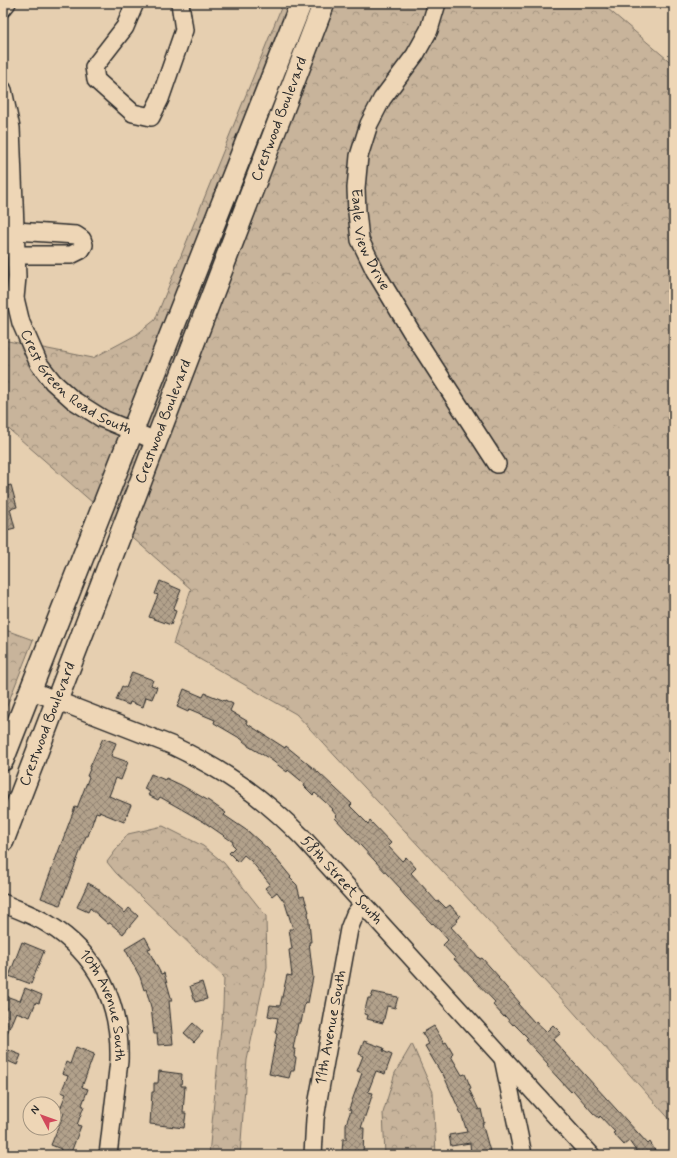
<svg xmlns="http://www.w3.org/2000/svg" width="677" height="1158" font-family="Mynerve,sans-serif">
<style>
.forest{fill:url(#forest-crowns);stroke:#7a7063}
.building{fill:url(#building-cross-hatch);stroke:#2b2b2b}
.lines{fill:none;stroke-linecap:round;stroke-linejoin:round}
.minor-casing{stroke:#2b2b2b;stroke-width:20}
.major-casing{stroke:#2b2b2b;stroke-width:24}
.minor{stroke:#eed6b6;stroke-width:17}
.major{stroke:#eed6b6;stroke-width:21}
.labels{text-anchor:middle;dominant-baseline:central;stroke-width:3;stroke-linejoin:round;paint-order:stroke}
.street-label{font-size:15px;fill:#2b2b2b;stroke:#eed6b6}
</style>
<defs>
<pattern id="forest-crowns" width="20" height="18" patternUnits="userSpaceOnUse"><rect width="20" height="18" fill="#c8b49b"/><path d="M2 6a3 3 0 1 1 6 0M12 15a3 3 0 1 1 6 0" fill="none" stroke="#a3937f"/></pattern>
<pattern id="building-cross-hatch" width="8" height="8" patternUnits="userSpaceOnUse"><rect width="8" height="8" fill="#b2a18b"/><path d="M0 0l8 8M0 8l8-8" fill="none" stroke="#918372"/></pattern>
</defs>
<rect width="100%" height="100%" fill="#e6cfb0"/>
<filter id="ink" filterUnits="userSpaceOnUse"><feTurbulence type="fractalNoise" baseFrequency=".025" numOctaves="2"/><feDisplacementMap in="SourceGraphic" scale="8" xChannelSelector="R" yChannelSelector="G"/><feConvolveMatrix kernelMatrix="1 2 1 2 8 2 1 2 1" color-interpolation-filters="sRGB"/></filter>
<g filter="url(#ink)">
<!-- forest -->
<path class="forest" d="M 283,3 L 601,3 L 674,65 L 674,1124 L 569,1007 L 296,714 L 173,644 L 191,589 L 3,424 L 3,340 L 93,358 L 136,335 L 155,320 Z
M 3,629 L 33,640 L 3,716 Z
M 163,826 L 203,846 L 224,863 L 266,916 L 267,967 L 247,1060 L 240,1155 L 209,1155 L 223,1007 L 224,977 L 116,873 L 107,862 L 128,834 Z
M 412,1044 L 433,1092 L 436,1155 L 385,1155 L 383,1113 L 395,1073 Z"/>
<!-- building -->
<path class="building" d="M 11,485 L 17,507 L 10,509 L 15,528 L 3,531 L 3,487 Z
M 160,581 L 181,590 L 173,610 L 176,611 L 171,625 L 149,617 L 158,595 L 155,594 Z
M 132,672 L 153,680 L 151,685 L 157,687 L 152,699 L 146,697 L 143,707 L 130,702 L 129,705 L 116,700 L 122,686 L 126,688 Z
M 184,689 L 203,697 L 205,693 L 225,701 L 225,700 L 233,704 L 230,711 L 247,721 L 246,723 L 285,748 L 286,746 L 318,772 L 352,804 L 350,806 L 368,824 L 370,821 L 391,843 L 388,846 L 402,861 L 406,857 L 416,868 L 411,873 L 437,902 L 439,901 L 446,908 L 450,905 L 460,916 L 457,920 L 458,921 L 451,927 L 480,959 L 482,958 L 499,977 L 498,978 L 520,1003 L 518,1004 L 535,1023 L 536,1021 L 546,1032 L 553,1025 L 561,1033 L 553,1040 L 648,1144 L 650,1142 L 658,1155 L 639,1155 L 629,1141 L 624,1145 L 613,1133 L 615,1132 L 600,1116 L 599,1118 L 593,1113 L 573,1090 L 571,1092 L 547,1066 L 548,1064 L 526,1040 L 528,1038 L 514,1024 L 513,1025 L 505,1016 L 504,1017 L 493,1005 L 495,1002 L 454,959 L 455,958 L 443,945 L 448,940 L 433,923 L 432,924 L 405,896 L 400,890 L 401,889 L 335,818 L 337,816 L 332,810 L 333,809 L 315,793 L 313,795 L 304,786 L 305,784 L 288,770 L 287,772 L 270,759 L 248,746 L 248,745 L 243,741 L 243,740 L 214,723 L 215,720 L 189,709 L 188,712 L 177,707 Z
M 103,738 L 116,743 L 111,756 L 128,762 L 121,780 L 116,778 L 109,796 L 131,805 L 124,822 L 99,812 L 99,813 L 96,812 L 88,836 L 86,836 L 60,905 L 41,898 L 75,807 L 77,808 L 89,777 L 87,776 L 90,769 L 89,769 Z
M 151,774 L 165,780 L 166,778 L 181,785 L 209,801 L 226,813 L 224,815 L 249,832 L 268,849 L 291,877 L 290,878 L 297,885 L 300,897 L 304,896 L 309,912 L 308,912 L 311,942 L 309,942 L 313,977 L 308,1003 L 305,1002 L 301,1023 L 298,1023 L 293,1049 L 295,1049 L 294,1057 L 296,1058 L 294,1071 L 291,1071 L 289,1078 L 269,1074 L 277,1034 L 275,1033 L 278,1018 L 268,1016 L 270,1005 L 280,1006 L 287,975 L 292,976 L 289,950 L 292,949 L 289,929 L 293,929 L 285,903 L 277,892 L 272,896 L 265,888 L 270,884 L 251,861 L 244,855 L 238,862 L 229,853 L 235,847 L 232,844 L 233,842 L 204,822 L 160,797 L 158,800 L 148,795 L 150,792 L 144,789 Z
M 88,883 L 99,889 L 99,891 L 125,913 L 129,908 L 138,916 L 123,934 L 110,923 L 108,924 L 90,908 L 88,912 L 77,907 Z
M 145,937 L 151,948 L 148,949 L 161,974 L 164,973 L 172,1001 L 169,1001 L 173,1044 L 158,1045 L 157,1034 L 154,1034 L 151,1007 L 146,989 L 144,990 L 140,977 L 125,949 Z
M 22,942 L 44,951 L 31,984 L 9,976 Z
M 202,982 L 207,999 L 195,1002 L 190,986 Z
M 25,988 L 42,995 L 39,1003 L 36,1002 L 30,1017 L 16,1012 L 3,1043 L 3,995 L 20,1001 Z
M 373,992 L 398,997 L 395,1008 L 387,1006 L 383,1023 L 367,1019 L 368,1015 L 364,1014 L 368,998 L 371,998 Z
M 193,1023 L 203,1032 L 194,1042 L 184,1033 Z
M 434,1026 L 444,1043 L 446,1042 L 453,1054 L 451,1056 L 462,1075 L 465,1074 L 471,1088 L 469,1089 L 479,1110 L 481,1109 L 484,1123 L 482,1123 L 491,1155 L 471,1155 L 470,1143 L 451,1146 L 449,1135 L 467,1132 L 462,1116 L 442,1072 L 441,1073 L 425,1046 L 429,1044 L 422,1033 Z
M 364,1041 L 384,1048 L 383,1051 L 392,1055 L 385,1074 L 376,1071 L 368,1092 L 373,1093 L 361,1128 L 364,1128 L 363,1155 L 345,1155 L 345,1152 L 342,1152 L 343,1139 L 346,1139 L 346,1124 L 351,1110 L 349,1109 L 362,1073 L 357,1071 L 363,1056 L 359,1054 Z
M 76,1047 L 94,1054 L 82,1087 L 88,1089 L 82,1105 L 84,1106 L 77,1125 L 81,1126 L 70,1155 L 59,1155 L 61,1149 L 51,1145 L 64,1113 L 59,1111 L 66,1094 L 61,1092 L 68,1076 L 62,1074 L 66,1062 L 70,1064 Z
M 3,1048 L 21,1055 L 17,1065 L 3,1059 Z
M 159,1071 L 182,1074 L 181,1086 L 185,1086 L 183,1113 L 186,1113 L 184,1128 L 150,1124 L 152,1092 L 154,1092 L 154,1083 L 158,1083 Z"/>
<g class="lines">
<!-- minor casing -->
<g class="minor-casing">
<g id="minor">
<path d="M 135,3 L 125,27 L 94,67 L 96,80 L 133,113 L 151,117 L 160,99 L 184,30 L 180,3"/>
<path id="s1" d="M 437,3 L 429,30 L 415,55 L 382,99 L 369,124 L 359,156 L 356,188 L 357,212 L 360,240 L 375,271 L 411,331 L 497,464"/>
<path d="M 3,8 L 7,3"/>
<path id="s2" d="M 3,90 L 11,128 L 17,277 L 15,298 L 21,323 L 39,364 L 53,382 L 73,400 L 103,419 L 156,441"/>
<path d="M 3,233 L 16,231 L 76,235 L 82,239 L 84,245 L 81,250 L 71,255 L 16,255"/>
<path id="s3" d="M 30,690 L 171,745 C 224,770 262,796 303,838 L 591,1155"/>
<path id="s4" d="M 3,903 C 18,910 34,915 48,924 C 97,954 121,1003 119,1061 L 108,1155"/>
<path d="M 503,1058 L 523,1155"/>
<path id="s5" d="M 313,1155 L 315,1119 L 318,1100 L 349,929 L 355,914 L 363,904"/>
</g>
</g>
<!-- major casing -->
<g class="major-casing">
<g id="major">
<path d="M 3,760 L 301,3"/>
<path id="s6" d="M 3,841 L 324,3"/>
</g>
</g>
<!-- minor -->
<use href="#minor" class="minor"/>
<!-- major -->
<use href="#major" class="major"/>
</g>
</g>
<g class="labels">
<!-- street labels -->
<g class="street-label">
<text stroke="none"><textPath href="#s6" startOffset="773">Crestwood Boulevard</textPath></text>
<text stroke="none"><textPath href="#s1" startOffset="260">Eagle View Drive</textPath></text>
<text stroke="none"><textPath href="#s2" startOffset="319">Crest Green Road South</textPath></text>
<text stroke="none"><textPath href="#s6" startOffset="449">Crestwood Boulevard</textPath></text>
<text stroke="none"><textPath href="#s6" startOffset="125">Crestwood Boulevard</textPath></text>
<text stroke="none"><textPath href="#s3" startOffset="371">58th Street South</textPath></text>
<text stroke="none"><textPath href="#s4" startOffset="153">10th Avenue South</textPath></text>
<text stroke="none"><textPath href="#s5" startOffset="129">11th Avenue South</textPath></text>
</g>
</g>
<!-- margin -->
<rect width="677" height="1158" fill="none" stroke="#eed6b6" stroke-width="16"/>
<rect x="8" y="8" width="661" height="1142" fill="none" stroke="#2b2b2b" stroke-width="1.5" filter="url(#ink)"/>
<!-- north arrow -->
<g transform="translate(42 1116) rotate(311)"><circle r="19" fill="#eed6b6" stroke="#a0927e"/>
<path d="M0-3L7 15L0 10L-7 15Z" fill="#d1495b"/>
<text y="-6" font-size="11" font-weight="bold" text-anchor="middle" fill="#2b2b2b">N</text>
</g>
</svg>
